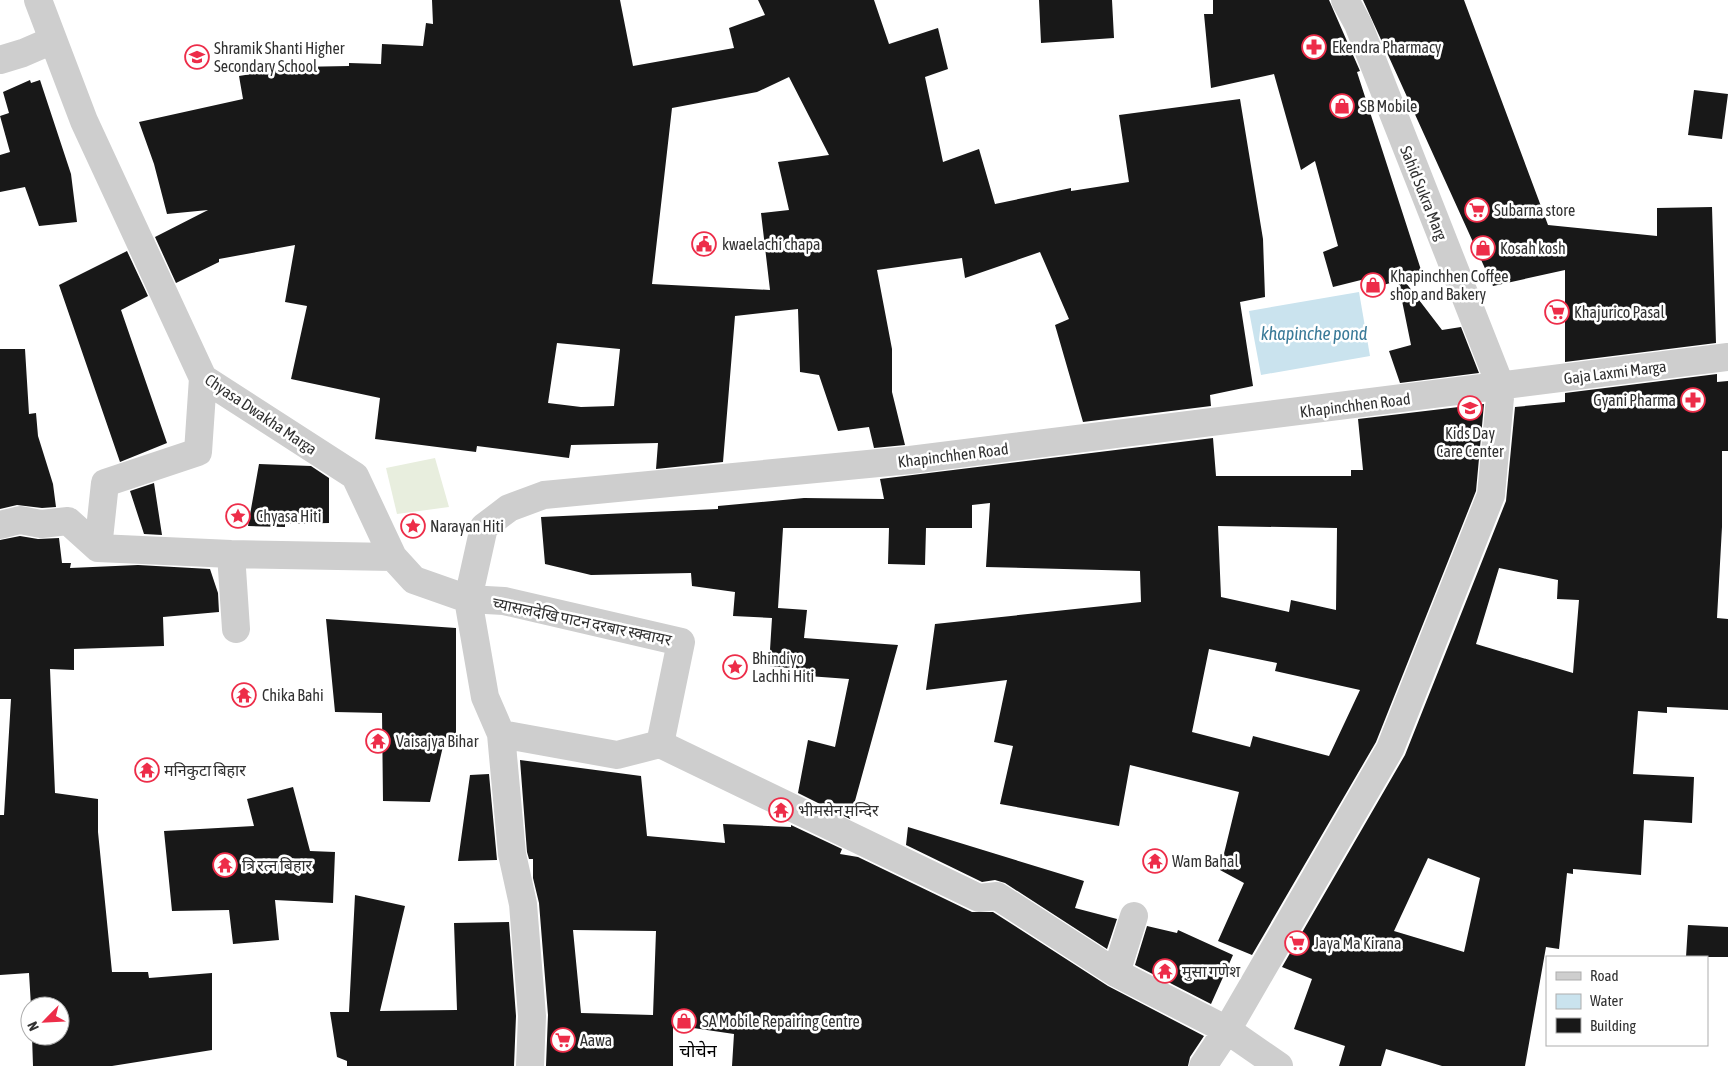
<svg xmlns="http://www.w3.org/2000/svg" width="1728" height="1066" font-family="'Asap Condensed','Noto Sans Devanagari',sans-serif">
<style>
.green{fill:#e8eede}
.water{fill:#cae3ee}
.building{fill:#181818;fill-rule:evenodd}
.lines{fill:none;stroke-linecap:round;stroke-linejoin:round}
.minor{stroke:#cecece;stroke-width:28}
.labels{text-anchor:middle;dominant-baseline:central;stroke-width:5;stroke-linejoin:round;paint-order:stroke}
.poi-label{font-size:16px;fill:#313131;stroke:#fff;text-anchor:start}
.street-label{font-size:16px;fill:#313131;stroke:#fff}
.water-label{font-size:18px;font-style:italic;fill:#3a7a98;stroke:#fff}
.neighbourhood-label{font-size:18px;fill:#000;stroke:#fff}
</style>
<rect width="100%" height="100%" fill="#fff"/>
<!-- green -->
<path class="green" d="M 435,458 L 449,507 L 397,514 L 386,468 Z"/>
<!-- water -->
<path class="water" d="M 1359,292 L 1370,356 L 1261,375 L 1249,311 Z"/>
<!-- building -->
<path class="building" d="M 432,0 L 620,0 L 633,66 L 734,48 L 729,28 L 765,15 L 758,0 L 874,0 L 889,44 L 938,28 L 948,69 L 925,77 L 943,162 L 979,149 L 995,204 L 1071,188 L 1071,191 L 1129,182 L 1119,115 L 1240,99 L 1263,239 L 1265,297 L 1240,302 L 1253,386 L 1210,395 L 1211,406 L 1083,422 L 1055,325 L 1069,319 L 1040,252 L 965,278 L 962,258 L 877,270 L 892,349 L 892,392 L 905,445 L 874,448 L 869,427 L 838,431 L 819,375 L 800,372 L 798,309 L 735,316 L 723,462 L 656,469 L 658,443 L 571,445 L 569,458 L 477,446 L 476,452 L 375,439 L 380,398 L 291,379 L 307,306 L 285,302 L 295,245 L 219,259 L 219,262 L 176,283 L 155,237 L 208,210 L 167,214 L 154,164 L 139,122 L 243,99 L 239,76 L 296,67 L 349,66 L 349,63 L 381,64 L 382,44 L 423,46 L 426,23 L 433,24 ZM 789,77 L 829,155 L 778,162 L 789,210 L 761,213 L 770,290 L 652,284 L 672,108 L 757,92 ZM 557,343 L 620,349 L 614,406 L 581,407 L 548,403 Z
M 1039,0 L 1112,0 L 1114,38 L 1041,43 Z
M 1213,0 L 1329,0 L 1360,71 L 1357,72 L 1422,273 L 1403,279 L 1442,330 L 1461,327 L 1479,373 L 1400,383 L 1389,351 L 1411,345 L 1398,281 L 1383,285 L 1377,276 L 1333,287 L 1323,252 L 1338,246 L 1315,161 L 1301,170 L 1274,74 L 1211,88 L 1204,14 L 1213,14 Z
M 1363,0 L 1464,0 L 1548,225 L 1657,236 L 1657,208 L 1712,207 L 1716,343 L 1565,362 L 1565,270 L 1493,286 Z
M 30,80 L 31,83 L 40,80 L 71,174 L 77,222 L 39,226 L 25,187 L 0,192 L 0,155 L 10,152 L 0,116 L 9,113 L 3,92 Z
M 1694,90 L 1728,94 L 1722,139 L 1688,135 Z
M 127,251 L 148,296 L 121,310 L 167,443 L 120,462 L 59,285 Z
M 0,349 L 25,349 L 29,414 L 36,413 L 38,436 L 53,484 L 56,507 L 42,508 L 17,505 L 0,509 Z
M 1717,374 L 1717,382 L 1728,381 L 1728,451 L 1722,451 L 1722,527 L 1717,618 L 1728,619 L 1728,710 L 1667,707 L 1667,713 L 1638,711 L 1633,774 L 1694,777 L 1692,823 L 1644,820 L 1641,875 L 1573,869 L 1573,874 L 1567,873 L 1559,949 L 1546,947 L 1525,1066 L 1442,1066 L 1386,1049 L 1381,1066 L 1339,1066 L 1345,1046 L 1294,1029 L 1312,979 L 1282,967 L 1405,755 L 1506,501 L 1515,407 L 1565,402 L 1565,393 ZM 1499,568 L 1558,580 L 1557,599 L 1579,600 L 1573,673 L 1476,644 ZM 1428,858 L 1480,878 L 1464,952 L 1394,931 Z
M 1484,404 L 1476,491 L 1376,742 L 1252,955 L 1218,941 L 1244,883 L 1220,870 L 1239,792 L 1130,765 L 1119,826 L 1000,804 L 1013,746 L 994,742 L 1007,680 L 926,690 L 935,624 L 1141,602 L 1140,571 L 986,567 L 990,503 L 972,505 L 972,528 L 926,528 L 925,565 L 888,564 L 889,528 L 783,528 L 778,608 L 807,610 L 804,638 L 898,645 L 850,819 L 798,793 L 808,740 L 835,747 L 849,679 L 808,676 L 808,670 L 769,666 L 772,618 L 733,616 L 735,592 L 692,586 L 691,573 L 591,575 L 545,564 L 541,517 L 718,509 L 718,506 L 804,498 L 884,499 L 880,479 L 1213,438 L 1216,476 L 1351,476 L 1351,470 L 1363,470 L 1358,419 ZM 1218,526 L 1337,528 L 1336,610 L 1291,600 L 1289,612 L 1221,597 ZM 1209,649 L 1277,663 L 1275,671 L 1360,690 L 1329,756 L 1253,736 L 1250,747 L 1192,732 Z
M 259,464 L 311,466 L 329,478 L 329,523 L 285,524 L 285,527 L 248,526 Z
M 154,483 L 162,535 L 144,534 L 130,491 Z
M 20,536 L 38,539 L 59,538 L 62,563 L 71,563 L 70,568 L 138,565 L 210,569 L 218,593 L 219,612 L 163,617 L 164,646 L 74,649 L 74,670 L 50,669 L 55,793 L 98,799 L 98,832 L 112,972 L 148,972 L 149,978 L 212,973 L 212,1050 L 112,1066 L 33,1066 L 32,1036 L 60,1036 L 60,1006 L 31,1006 L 29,973 L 0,975 L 0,815 L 4,815 L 11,699 L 0,699 L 0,540 Z
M 326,619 L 456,628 L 456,743 L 444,742 L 430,802 L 383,801 L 382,713 L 335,712 Z
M 520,760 L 641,776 L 647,836 L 725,843 L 723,824 L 791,827 L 791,825 L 842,849 L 840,854 L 858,857 L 972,912 L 993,912 L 1108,986 L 1204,1036 L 1190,1057 L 1188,1066 L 732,1066 L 734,1034 L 673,1025 L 673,1066 L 546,1066 L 548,1015 L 539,903 L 533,878 L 533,859 L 529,859 L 527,852 ZM 573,930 L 656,931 L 653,1015 L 581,1013 Z
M 489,774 L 497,860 L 458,861 L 470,775 Z
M 293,787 L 310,851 L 335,852 L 333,903 L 275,900 L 279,940 L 233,944 L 229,910 L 172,911 L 164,831 L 254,826 L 247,799 Z
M 908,827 L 1084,881 L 1075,908 L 1117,919 L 1107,949 L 1005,883 L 995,880 L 982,882 L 906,845 Z
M 355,895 L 405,906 L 380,1011 L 457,1010 L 454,923 L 509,922 L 516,1016 L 514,1066 L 347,1066 L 347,1061 L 337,1057 L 330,1012 L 349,1012 Z
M 1688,925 L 1728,927 L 1728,957 L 1686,957 Z
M 1147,926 L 1177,933 L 1178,930 L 1233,955 L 1211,1004 L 1135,965 Z"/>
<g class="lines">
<!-- minor -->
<path class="minor" d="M 38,0 L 84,121 L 203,378 L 355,476 L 393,557 L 414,580 L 468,599 L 504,601 L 681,642 L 660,744
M 0,60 L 23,53 L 53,40
M 0,525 L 20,520 L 41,524 L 68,521 L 98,548 L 105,483 L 198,452 L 203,378
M 98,548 L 231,554 L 393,557
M 231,554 L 236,629
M 501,734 L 512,854 L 523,904 L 532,1016 L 530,1066
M 660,744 L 617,755 L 501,734 L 485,697 L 468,599 L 484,527 L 509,508 L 544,495 L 910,460 L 1728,357
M 660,744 L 979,898 L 997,896 L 1116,973 L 1227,1030 L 1279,1066
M 1116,973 L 1134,916
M 1203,1066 L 1227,1030 L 1390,749 L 1491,495 L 1501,387 L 1358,24 L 1345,0"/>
</g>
<!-- icons -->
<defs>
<g id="pharmacy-ring" transform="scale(1.25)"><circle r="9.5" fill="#fff" stroke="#ed2d49" stroke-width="1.5"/><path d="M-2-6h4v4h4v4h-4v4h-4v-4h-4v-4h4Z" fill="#ed2d49"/></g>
<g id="school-ring" transform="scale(1.25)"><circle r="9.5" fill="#fff" stroke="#ed2d49" stroke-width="1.5"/><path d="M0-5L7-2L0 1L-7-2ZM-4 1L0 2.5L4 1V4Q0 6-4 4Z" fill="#ed2d49"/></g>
<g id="shop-ring" transform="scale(1.25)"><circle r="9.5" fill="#fff" stroke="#ed2d49" stroke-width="1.5"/><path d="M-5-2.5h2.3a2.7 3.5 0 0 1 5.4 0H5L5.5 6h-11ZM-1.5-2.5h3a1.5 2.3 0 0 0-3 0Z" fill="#ed2d49"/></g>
<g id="supermarket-ring" transform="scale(1.25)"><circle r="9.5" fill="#fff" stroke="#ed2d49" stroke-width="1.5"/><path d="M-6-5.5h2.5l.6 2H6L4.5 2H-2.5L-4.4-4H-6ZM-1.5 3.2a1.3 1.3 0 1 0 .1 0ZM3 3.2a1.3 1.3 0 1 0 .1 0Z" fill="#ed2d49"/></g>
<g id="civic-ring" transform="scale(1.25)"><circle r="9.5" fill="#fff" stroke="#ed2d49" stroke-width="1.5"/><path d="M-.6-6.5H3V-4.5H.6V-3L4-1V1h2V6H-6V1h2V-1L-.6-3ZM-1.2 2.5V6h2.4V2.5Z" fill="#ed2d49"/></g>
<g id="sight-ring" transform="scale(1.25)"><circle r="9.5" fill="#fff" stroke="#ed2d49" stroke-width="1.5"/><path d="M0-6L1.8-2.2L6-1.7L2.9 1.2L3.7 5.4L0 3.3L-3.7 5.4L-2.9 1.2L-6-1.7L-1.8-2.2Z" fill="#ed2d49"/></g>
<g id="temple-ring" transform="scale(1.25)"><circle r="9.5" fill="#fff" stroke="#ed2d49" stroke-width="1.5"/><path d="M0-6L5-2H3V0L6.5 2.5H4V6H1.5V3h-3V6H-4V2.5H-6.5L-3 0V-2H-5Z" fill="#ed2d49"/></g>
</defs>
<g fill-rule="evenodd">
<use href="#pharmacy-ring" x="1314" y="47"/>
<use href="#school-ring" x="197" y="57"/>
<use href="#shop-ring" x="1342" y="106"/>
<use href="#supermarket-ring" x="1477" y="210"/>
<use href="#civic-ring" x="704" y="244"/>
<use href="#shop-ring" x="1483" y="248"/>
<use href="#shop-ring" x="1373" y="285"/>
<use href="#supermarket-ring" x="1557" y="312"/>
<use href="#pharmacy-ring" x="1693" y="400"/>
<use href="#school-ring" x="1470" y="408"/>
<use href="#sight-ring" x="238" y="516"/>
<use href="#sight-ring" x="413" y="526"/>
<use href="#sight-ring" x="735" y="667"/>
<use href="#temple-ring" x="244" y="695"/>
<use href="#temple-ring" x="378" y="741"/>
<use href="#temple-ring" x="147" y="770"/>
<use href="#temple-ring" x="781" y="810"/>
<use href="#temple-ring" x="1155" y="861"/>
<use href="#temple-ring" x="225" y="865"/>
<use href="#supermarket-ring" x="1297" y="943"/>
<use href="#temple-ring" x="1165" y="971"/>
<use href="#shop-ring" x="684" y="1021"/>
<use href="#supermarket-ring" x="563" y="1040"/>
</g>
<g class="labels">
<!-- poi labels -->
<g class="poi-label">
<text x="1332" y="47">Ekendra Pharmacy</text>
<text x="214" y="48">Shramik Shanti Higher<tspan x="214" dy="18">Secondary School</tspan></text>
<text x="1360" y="106">SB Mobile</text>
<text x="1494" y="210">Subarna store</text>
<text x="722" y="244">kwaelachi chapa</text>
<text x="1500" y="248">Kosah kosh</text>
<text x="1390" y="276">Khapinchhen Coffee<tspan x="1390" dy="18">shop and Bakery</tspan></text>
<text x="1574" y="312">Khajurico Pasal</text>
<text x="1676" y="400" text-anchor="end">Gyani Pharma</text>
<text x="1470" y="433" text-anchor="middle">Kids Day<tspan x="1470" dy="18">Care Center</tspan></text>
<text x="256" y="516">Chyasa Hiti</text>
<text x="430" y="526">Narayan Hiti</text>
<text x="752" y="658">Bhindiyo<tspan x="752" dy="18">Lachhi Hiti</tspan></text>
<text x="262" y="695">Chika Bahi</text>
<text x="396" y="741">Vaisajya Bihar</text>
<text x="164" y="770">मनिकुटा बिहार</text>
<text x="798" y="810">भीमसेन मन्दिर</text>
<text x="1172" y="861">Wam Bahal</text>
<text x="242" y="865">त्रि रत्न बिहार</text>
<text x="1314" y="943">Jaya Ma Kirana</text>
<text x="1182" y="971">मुसा गणेश</text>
<text x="702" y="1021">SA Mobile Repairing Centre</text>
<text x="580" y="1040">Aawa</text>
</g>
<!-- street labels -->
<g class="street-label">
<text transform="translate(1424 193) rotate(68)">Sahid Sukra Marg</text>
<text transform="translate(1615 372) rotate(-7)">Gaja Laxmi Marga</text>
<text transform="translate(1355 405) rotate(-7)">Khapinchhen Road</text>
<text transform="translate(261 414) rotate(34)">Chyasa Dwakha Marga</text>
<text transform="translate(953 455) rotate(-7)">Khapinchhen Road</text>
<text transform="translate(582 621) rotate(12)">च्यासलदेखि पाटन दरबार स्क्वायर</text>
</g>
<!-- water labels -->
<g class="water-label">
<text x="1314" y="333">khapinche pond</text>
</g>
<!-- neighbourhood labels -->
<g class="neighbourhood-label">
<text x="698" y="1050">चोचेन</text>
</g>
</g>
<!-- legend -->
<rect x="1546" y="956" width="162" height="90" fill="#ffffff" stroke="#adadad"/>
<rect x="1556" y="972" width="25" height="8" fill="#cecece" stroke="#adadad"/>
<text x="1590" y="981" font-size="15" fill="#313131">Road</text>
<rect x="1556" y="994" width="25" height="15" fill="#cae3ee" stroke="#adadad"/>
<text x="1590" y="1006" font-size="15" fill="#313131">Water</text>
<rect x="1556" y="1018" width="25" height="15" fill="#181818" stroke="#adadad"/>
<text x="1590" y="1031" font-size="15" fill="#313131">Building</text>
<!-- north arrow -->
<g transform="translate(45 1021) rotate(246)"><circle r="24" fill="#ffffff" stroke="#adadad"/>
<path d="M0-4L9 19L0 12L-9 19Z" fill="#ed2d49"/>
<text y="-8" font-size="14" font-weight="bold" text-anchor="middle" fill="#313131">N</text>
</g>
</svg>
